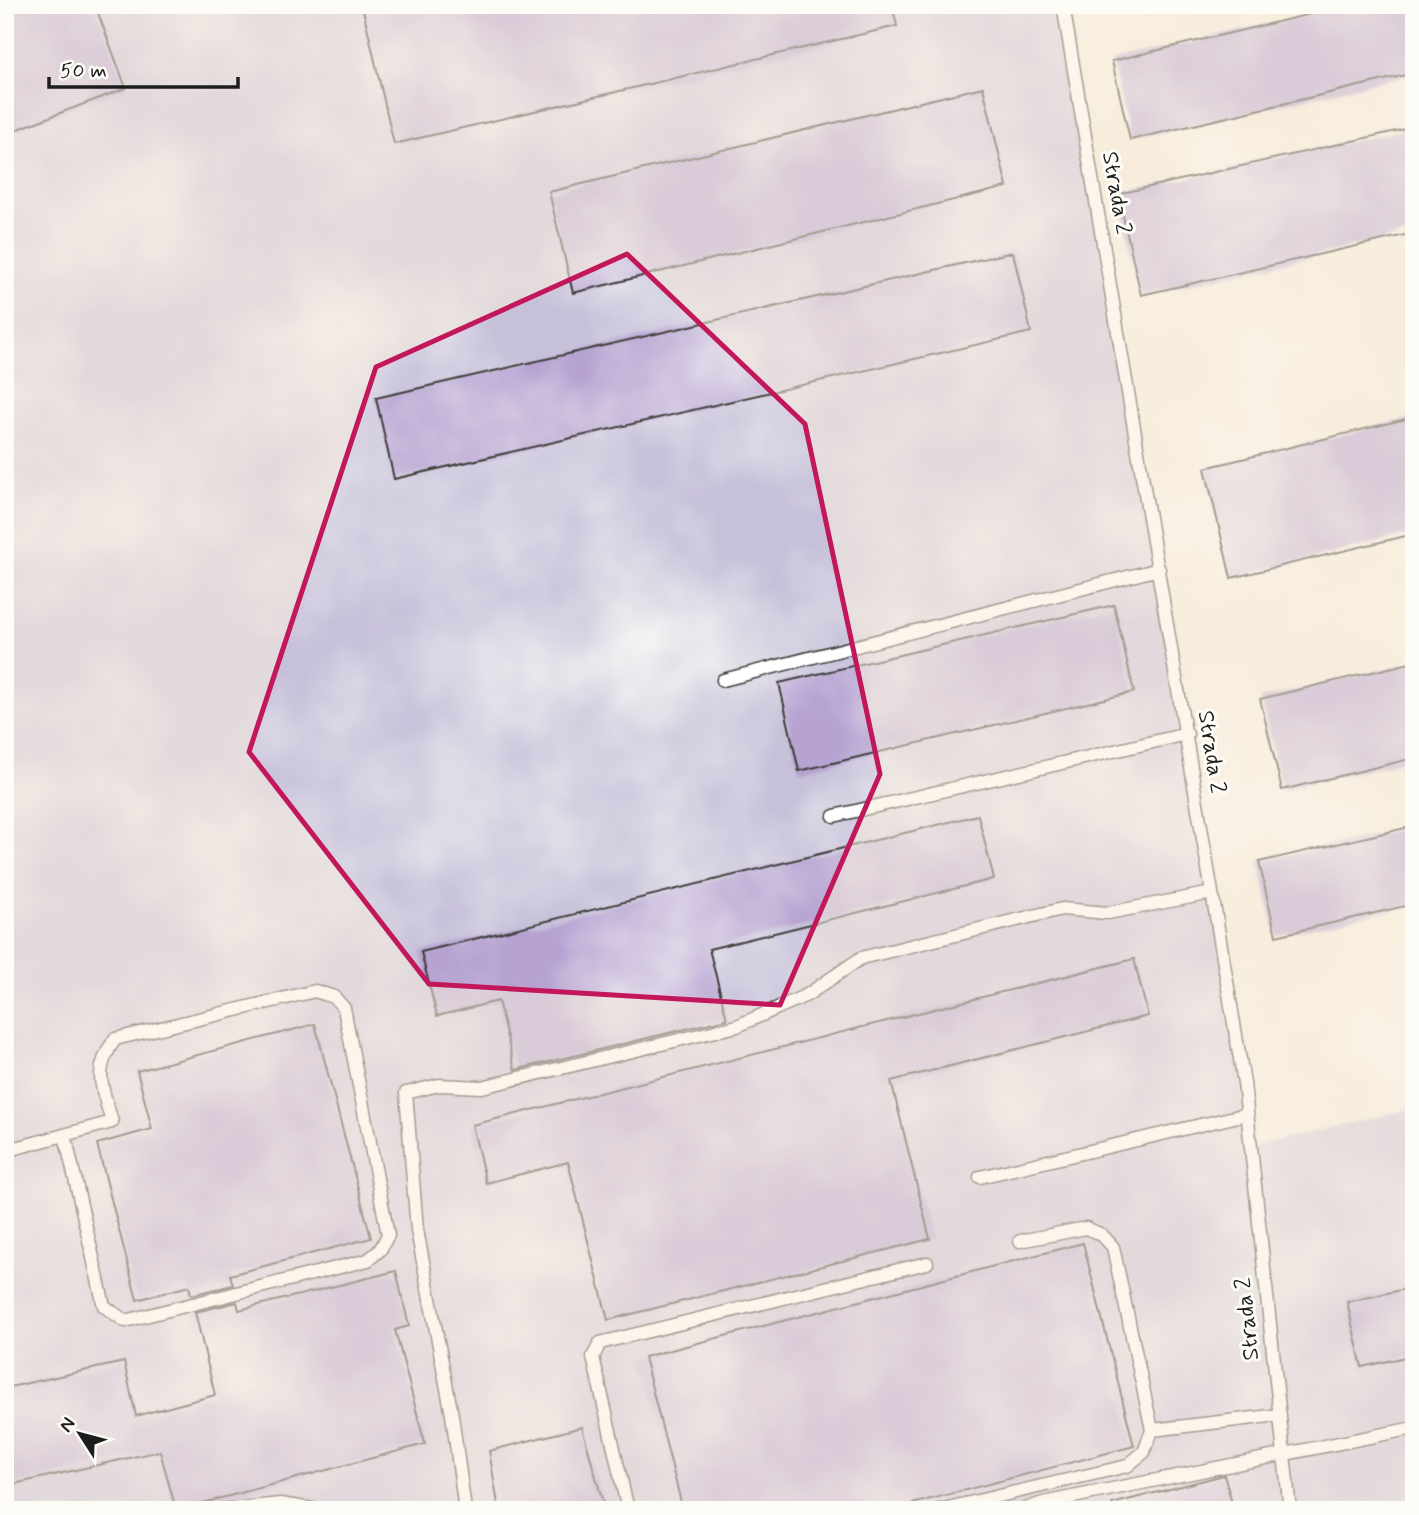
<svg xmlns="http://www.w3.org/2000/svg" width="1419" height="1515" font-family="Mynerve,sans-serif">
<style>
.industrial{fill:#c6c0d9}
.building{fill:#b6a3d2}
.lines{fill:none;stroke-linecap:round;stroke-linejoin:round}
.lane-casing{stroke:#3d3b39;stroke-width:15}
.lane{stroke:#fff;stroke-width:12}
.marked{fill:none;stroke:#c2185b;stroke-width:5;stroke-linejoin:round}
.labels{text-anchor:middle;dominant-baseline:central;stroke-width:6;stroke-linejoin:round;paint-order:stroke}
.street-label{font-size:23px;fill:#1c1c1c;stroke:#fdfcf7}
</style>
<rect width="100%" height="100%" fill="#fdfcf7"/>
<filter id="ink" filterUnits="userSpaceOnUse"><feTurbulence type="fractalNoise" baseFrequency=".0143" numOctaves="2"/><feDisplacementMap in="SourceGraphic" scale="14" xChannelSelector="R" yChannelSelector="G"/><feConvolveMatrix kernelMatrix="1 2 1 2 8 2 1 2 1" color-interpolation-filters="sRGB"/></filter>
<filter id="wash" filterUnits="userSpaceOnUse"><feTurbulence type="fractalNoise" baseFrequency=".00686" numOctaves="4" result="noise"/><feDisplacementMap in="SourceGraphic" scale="28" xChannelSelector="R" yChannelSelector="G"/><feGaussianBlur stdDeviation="1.57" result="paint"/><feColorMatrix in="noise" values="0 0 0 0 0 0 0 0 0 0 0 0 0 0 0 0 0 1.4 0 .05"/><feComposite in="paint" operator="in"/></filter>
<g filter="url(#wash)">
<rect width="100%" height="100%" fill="#f8eddc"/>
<!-- industrial -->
<path class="industrial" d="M 5,5 L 1063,5 L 1254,1146 L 1414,1108 L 1414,1510 L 5,1510 Z"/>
<g id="blocks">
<!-- building -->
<path class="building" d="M 5,5 L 95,5 L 126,88 L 5,134 Z
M 362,5 L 892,5 L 897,26 L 394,144 Z
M 1349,5 L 1414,5 L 1414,73 L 1130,140 L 1112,61 Z
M 983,87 L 1007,187 L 573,293 L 549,192 Z
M 1414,127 L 1414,233 L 1141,295 L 1118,194 Z
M 1013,252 L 1031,332 L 394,479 L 376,398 Z
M 1414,417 L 1414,534 L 1231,578 L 1205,468 Z
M 1114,605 L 1134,692 L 799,771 L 779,683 Z
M 1414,662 L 1414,758 L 1282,790 L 1260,699 Z
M 978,815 L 994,879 L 709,949 L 727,1019 L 515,1070 L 498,1001 L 437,1016 L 421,952 Z
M 1414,826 L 1414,904 L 1276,936 L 1259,862 Z
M 1134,959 L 1148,1016 L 891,1081 L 930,1239 L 608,1320 L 568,1162 L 486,1183 L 472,1125 Z
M 315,1024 L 371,1238 L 230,1275 L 233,1285 L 191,1295 L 189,1286 L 137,1300 L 97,1144 L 152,1129 L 137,1071 Z
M 1083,1243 L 1134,1446 L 889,1510 L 683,1510 L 644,1357 Z
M 396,1271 L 409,1326 L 395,1330 L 425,1444 L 176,1510 L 160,1451 L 5,1486 L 5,1388 L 124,1362 L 136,1416 L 215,1395 L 195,1312 L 237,1302 L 239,1310 Z
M 1414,1287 L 1414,1355 L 1362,1367 L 1347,1302 Z
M 582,1427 L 605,1510 L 499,1510 L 489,1451 Z
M 1224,1475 L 1234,1510 L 1113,1510 L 1112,1504 Z"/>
</g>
</g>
<g filter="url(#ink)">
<use href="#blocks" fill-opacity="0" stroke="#3d3b39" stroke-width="2"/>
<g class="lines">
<!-- lane casing -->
<g class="lane-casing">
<path id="lane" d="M 1063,5 L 1244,1083 L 1290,1510
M 723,680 L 1159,569
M 834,816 L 1187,734
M 5,1151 L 112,1122 C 102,1086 92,1072 115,1039 L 315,991 L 334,997 L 344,1008 L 388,1235 L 380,1250 L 368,1260 L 125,1321 L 104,1306 L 65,1135
M 980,1177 L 1247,1114
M 1020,1241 L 1086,1228 L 1102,1235 L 1113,1247 L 1152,1430 L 1280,1415
M 221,1510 L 280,1504 L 319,1510
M 465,1510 L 452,1415 L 417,1230 L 406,1093 L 439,1085 L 482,1087 L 737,1026 L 807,995 L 861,958 L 1062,909 L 1108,913 L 1212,893
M 628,1510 L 593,1357 L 600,1343 L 927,1263
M 939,1510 L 1127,1466 L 1144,1452 L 1152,1430
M 1023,1510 L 1043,1503 L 1414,1428"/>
</g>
<!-- lane -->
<use href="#lane" class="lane"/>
</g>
</g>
<!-- marked area -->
<path d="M0 0H1419V1515H0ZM 627,254 L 805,424 L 880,774 L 780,1005 L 429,984 L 249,752 L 376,367 Z" fill="#f8eddc" fill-opacity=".55" fill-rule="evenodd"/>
<path class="marked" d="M 627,254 L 805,424 L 880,774 L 780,1005 L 429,984 L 249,752 L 376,367 Z"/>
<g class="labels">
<!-- street labels -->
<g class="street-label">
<text transform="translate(1116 193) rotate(80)">Strada 2</text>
<text transform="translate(1211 752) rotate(81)">Strada 2</text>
<text transform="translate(1248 1319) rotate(-96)">Strada 2</text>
</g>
</g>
<!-- margin -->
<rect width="1419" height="1515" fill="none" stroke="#fdfcf7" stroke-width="28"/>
<!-- north arrow -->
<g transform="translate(80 1434) rotate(306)" stroke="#fdfcf7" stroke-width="5" paint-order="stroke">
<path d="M0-5L12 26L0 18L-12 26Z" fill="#1c1c1c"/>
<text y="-10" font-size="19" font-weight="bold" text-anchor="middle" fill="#1c1c1c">N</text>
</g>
<!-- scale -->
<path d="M49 77v10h189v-10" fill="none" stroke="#1c1c1c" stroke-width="3.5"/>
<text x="60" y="77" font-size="21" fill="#1c1c1c" stroke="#fdfcf7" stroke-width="5" paint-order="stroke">50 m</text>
</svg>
